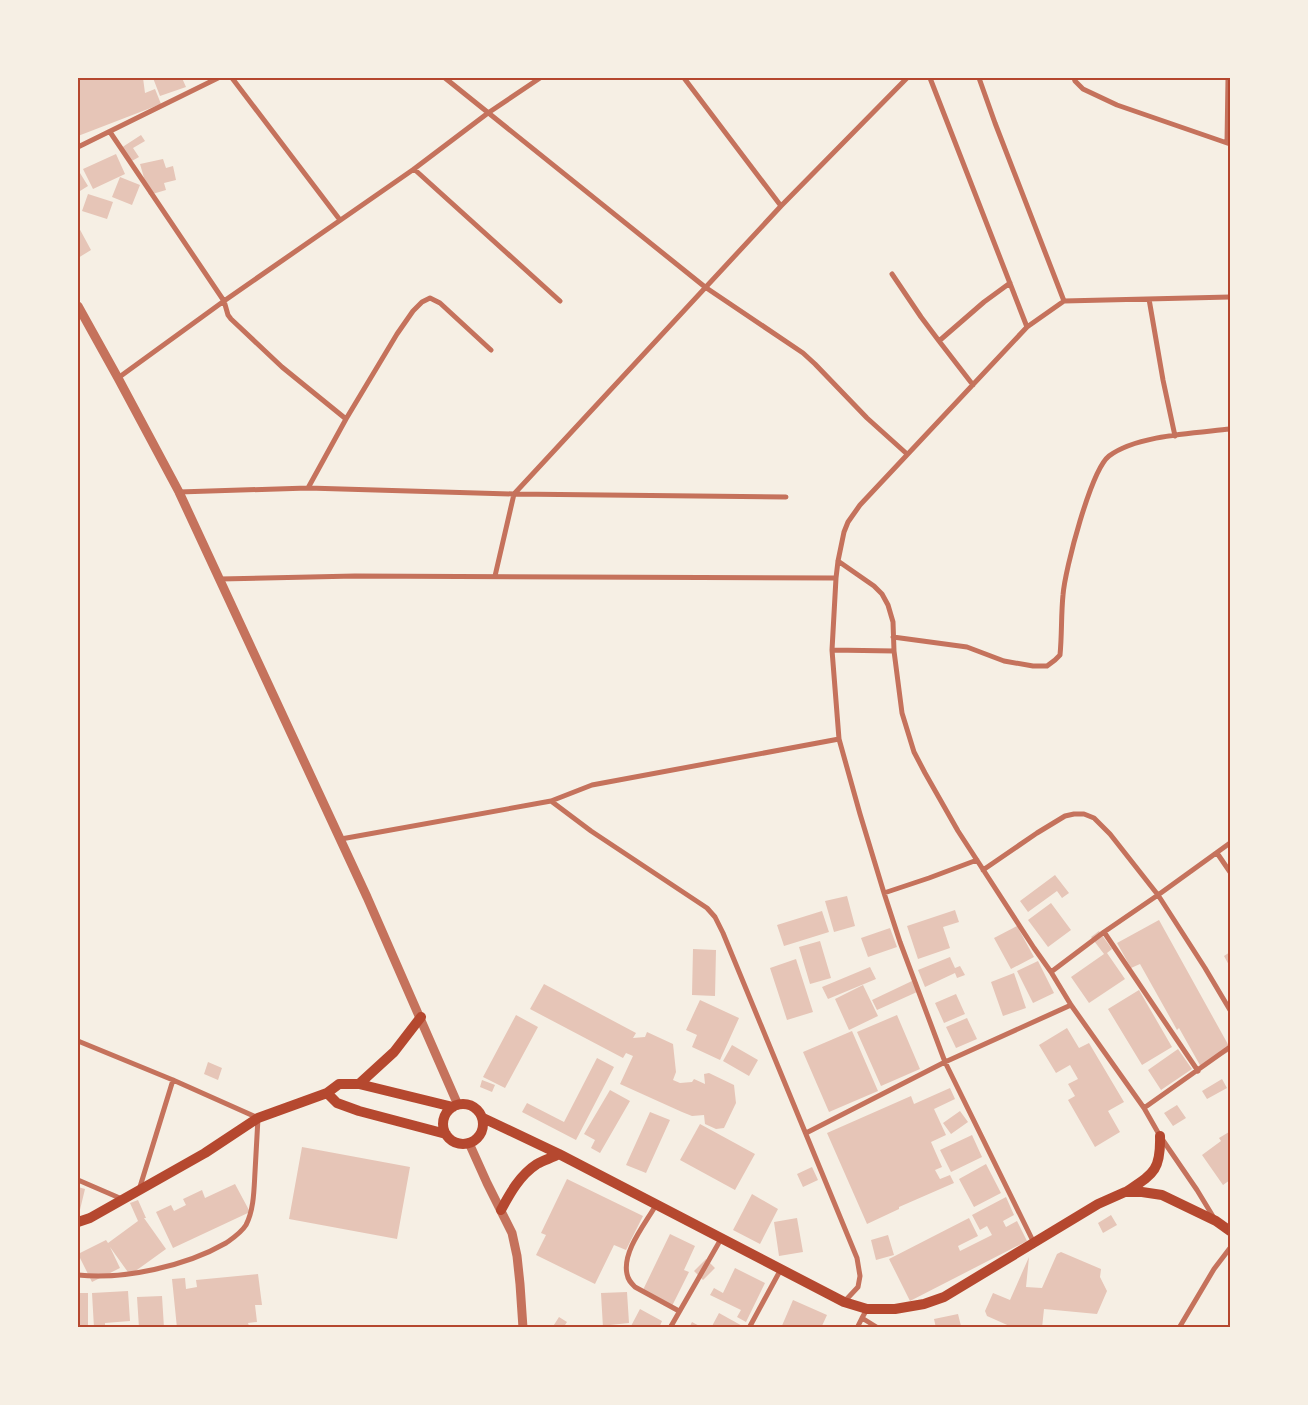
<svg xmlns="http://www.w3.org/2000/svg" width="1308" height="1405" font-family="Poppins,sans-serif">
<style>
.building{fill:#e6c5b7}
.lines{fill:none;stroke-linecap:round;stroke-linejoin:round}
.minor{stroke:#c5725c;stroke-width:5}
.tertiary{stroke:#c5725c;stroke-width:9}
.secondary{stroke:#b5482f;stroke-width:10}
.neatline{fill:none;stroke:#b5482f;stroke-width:2}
</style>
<rect width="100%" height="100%" fill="#f6efe4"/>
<!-- building -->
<path class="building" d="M 78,78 L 143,78 L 145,93 L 155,89 L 161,104 L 78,136 Z
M 153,78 L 182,78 L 186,87 L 160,96 Z
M 141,135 L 145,141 L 133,148 L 139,157 L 130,162 L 121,148 Z
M 116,154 L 125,174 L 93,189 L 83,169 Z
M 163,159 L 166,168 L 173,166 L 176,180 L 164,183 L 166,190 L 149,195 L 140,164 Z
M 80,173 L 88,186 L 80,191 L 78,186 L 78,174 Z
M 120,177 L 140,185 L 132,205 L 112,197 Z
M 88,194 L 113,202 L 107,219 L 82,211 Z
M 78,226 L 91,250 L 78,258 Z
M 1055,875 L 1069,893 L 1062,898 L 1057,891 L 1028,912 L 1020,901 Z
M 847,896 L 855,926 L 834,932 L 825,901 Z
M 1051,903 L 1071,930 L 1048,947 L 1028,920 Z
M 955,910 L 959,922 L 943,927 L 950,948 L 918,959 L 907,926 Z
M 822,911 L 829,932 L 784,946 L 777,925 Z
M 1159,920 L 1230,1048 L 1230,1051 L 1201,1067 L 1179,1028 L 1177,1030 L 1140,964 L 1131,968 L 1117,943 Z
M 1017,926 L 1034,957 L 1011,969 L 994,938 Z
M 890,928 L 897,947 L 868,957 L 861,938 Z
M 1099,931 L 1112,949 L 1107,953 L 1125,979 L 1089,1003 L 1071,977 L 1104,954 L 1091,937 Z
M 820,941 L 831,978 L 810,984 L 799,947 Z
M 693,949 L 716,950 L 715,996 L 692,995 Z
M 1230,952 L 1230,967 L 1224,956 Z
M 950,957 L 955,968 L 960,966 L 965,975 L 957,978 L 955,973 L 925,987 L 918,970 Z
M 796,959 L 813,1012 L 787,1020 L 770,968 Z
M 1038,961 L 1054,993 L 1033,1003 L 1017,971 Z
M 870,967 L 876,979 L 828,999 L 822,987 Z
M 1014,973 L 1026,1008 L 1003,1016 L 991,982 Z
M 912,981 L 917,992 L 877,1010 L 872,1000 Z
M 544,984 L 636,1033 L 633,1038 L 645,1037 L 647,1032 L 673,1044 L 676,1072 L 673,1080 L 680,1083 L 692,1082 L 694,1079 L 705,1084 L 704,1074 L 709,1073 L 734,1085 L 736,1103 L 724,1128 L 716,1129 L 705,1124 L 704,1115 L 692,1116 L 682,1112 L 620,1084 L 633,1056 L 626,1053 L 623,1058 L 530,1009 Z
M 863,985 L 878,1016 L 849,1030 L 835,999 Z
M 1139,990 L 1172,1047 L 1142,1065 L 1108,1009 Z
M 956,994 L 965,1014 L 944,1023 L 935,1003 Z
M 700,1000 L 739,1018 L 720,1060 L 692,1047 L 697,1035 L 686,1030 Z
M 516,1015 L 538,1027 L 505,1088 L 483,1077 Z
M 897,1015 L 920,1069 L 881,1086 L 857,1032 Z
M 967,1018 L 977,1039 L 956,1048 L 946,1027 Z
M 1067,1028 L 1079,1048 L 1089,1043 L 1124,1102 L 1108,1111 L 1120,1132 L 1095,1147 L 1068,1100 L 1075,1096 L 1068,1084 L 1078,1079 L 1070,1065 L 1056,1073 L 1039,1045 Z
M 852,1031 L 878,1091 L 829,1112 L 803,1052 Z
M 732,1045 L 758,1060 L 749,1076 L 723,1061 Z
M 1178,1049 L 1192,1069 L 1161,1090 L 1148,1070 Z
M 597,1058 L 614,1067 L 576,1140 L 522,1112 L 527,1103 L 564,1122 Z
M 208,1062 L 222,1068 L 218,1080 L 204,1074 Z
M 1222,1079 L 1227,1088 L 1207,1099 L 1202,1091 Z
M 482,1080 L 495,1085 L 492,1092 L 480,1087 Z
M 950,1088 L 955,1099 L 934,1109 L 946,1135 L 931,1142 L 942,1167 L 935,1170 L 940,1179 L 950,1175 L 954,1183 L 899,1207 L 899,1209 L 867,1224 L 827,1133 L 911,1096 L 914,1104 Z
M 610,1090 L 630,1101 L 600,1153 L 591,1148 L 595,1140 L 584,1134 Z
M 1177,1105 L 1186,1118 L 1173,1126 L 1164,1113 Z
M 960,1111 L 968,1122 L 951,1134 L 943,1123 Z
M 650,1112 L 670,1120 L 646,1173 L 626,1165 Z
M 700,1124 L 755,1154 L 735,1190 L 680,1160 Z
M 1229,1132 L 1230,1134 L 1230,1180 L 1223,1185 L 1202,1155 L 1221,1141 L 1219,1138 Z
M 972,1135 L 982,1157 L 951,1172 L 940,1150 Z
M 302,1147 L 410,1167 L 397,1239 L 289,1219 Z
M 986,1164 L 1001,1193 L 974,1207 L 959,1179 Z
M 812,1167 L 818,1180 L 803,1187 L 797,1174 Z
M 567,1179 L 643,1216 L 626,1250 L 614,1245 L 595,1284 L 536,1255 L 546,1235 L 541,1233 Z
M 235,1184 L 250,1212 L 173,1248 L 156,1212 L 171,1205 L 174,1211 L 186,1205 L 183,1199 L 202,1190 L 205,1198 Z
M 78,1187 L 85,1189 L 78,1218 Z
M 752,1194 L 778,1209 L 760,1244 L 733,1230 Z
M 1006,1197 L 1014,1215 L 1003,1221 L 1006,1227 L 1017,1221 L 1027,1241 L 910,1301 L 889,1259 L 969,1218 L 978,1236 L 958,1246 L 960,1251 L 992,1235 L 987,1226 L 980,1230 L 972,1215 Z
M 138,1200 L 146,1218 L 144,1218 L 166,1249 L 130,1275 L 110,1247 L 120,1268 L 92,1282 L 78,1254 L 106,1240 L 108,1243 L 138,1221 L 130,1203 Z
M 1111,1215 L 1117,1225 L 1103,1233 L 1098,1223 Z
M 797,1218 L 803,1252 L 779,1256 L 774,1222 Z
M 670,1234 L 695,1246 L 684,1270 L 689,1272 L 672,1306 L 642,1292 Z
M 888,1235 L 894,1255 L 876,1260 L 871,1240 Z
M 1061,1252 L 1101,1269 L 1100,1277 L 1107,1291 L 1097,1314 L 1044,1309 L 1042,1328 L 1014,1328 L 987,1316 L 985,1311 L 993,1293 L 1010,1300 L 1029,1257 L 1026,1287 L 1042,1288 L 1057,1254 Z
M 706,1259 L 715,1268 L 703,1280 L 694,1271 Z
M 735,1268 L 765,1283 L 746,1322 L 737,1317 L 741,1310 L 710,1295 L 714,1288 L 723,1293 Z
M 258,1274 L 262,1305 L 255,1305 L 257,1322 L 248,1323 L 249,1326 L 238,1328 L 177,1328 L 172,1279 L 185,1278 L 186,1289 L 197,1287 L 196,1280 Z
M 128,1291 L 130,1321 L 105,1323 L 105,1328 L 94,1328 L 92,1293 Z
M 627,1292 L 629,1323 L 610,1325 L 610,1328 L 603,1328 L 601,1293 Z
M 78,1293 L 88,1293 L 88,1328 L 78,1328 Z
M 162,1296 L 164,1328 L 139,1328 L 137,1297 Z
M 793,1300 L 827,1315 L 821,1328 L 781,1328 Z
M 640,1309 L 662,1321 L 659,1328 L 630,1328 Z
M 719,1313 L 746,1328 L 711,1328 Z
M 958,1314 L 961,1326 L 954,1328 L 936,1328 L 934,1319 Z
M 559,1317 L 567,1322 L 563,1328 L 552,1328 Z
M 692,1322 L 703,1328 L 689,1328 Z"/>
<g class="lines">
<!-- minor -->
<path class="minor" d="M 232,78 L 340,220
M 445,78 L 705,287 L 803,353 L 815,364 L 867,418 L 907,454
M 684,78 L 781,206
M 930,78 L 1027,327
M 979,78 L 995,123 L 1064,301
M 1074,78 L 1075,81 L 1083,89 L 1117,105 L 1230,144
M 110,132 L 224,301 L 228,315 L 231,319 L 282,367 L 346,419
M 1227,143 L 1228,78
M 78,147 L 218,78
M 414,169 L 560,301
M 892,274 L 921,317 L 939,341
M 1149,299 L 1163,380 L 1175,436
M 118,378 L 224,301 L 414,169 L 488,113 L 540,78
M 973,385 L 939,341 L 984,302 L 1010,283
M 308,488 L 346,419 L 397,334 L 413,311 L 422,302 L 430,298 L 440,303 L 491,350
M 179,492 L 308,488 L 514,494 L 781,206 L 907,78
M 838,561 L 874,586 L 882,594 L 888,605 L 893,622 L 894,651 L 902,713 L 914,752 L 925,773 L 958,831 L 1034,948 L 1051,972 L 1071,1005 L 1144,1108 L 1160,1136 L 1197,1190 L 1214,1218
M 495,576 L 514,494 L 786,497
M 220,579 L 355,576 L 836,578
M 893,637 L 967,647 L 1004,661 L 1033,666 L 1047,666 L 1055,660 L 1060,655 C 1062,635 1061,615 1063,595 C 1065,569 1091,470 1109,456 C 1137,435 1196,433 1230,429
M 832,650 L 894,651
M 551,801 L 592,785 L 839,739
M 341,839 L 551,801 L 591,831 L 707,908 L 715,917 L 723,933 L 857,1258 L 860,1276 L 858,1287 L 844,1302
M 1230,843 L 1158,895 L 1205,968 L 1230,1010
M 1217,853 L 1230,872
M 983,870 L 1037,833 L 1065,816 L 1074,814 L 1084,814 L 1094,818 L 1110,834 L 1158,895 L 1104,932 L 1051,972
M 884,893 L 929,878 L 977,860
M 1104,932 L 1198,1071
M 78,1041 L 173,1080 L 258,1118 C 257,1136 256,1154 255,1172 C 254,1189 254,1210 246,1225 C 241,1233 233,1238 226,1243 C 186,1266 124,1280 78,1275
M 1144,1108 L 1230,1047
M 806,1133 L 945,1062 L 1071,1005
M 78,1180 L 122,1199
M 139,1190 L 173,1080
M 656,1205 C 645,1224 622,1252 627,1274 C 628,1280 631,1283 635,1287 L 679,1311
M 1034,1243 L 945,1062 L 900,942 L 884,893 L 860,814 L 839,739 L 832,650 L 836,578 L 838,561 L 844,532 L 848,522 L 860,505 L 1027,327 L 1064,301 L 1230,297
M 867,1309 L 862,1318 L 878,1328
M 670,1328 L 721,1239
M 749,1328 L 781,1269
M 857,1328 L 862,1318
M 1179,1328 L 1214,1269 L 1230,1248"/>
<!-- tertiary -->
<path class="tertiary" d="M 78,306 L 118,378 L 179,492 L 367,897 L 458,1105
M 469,1143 L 487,1183 L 512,1233 L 517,1256 L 520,1284 L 523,1328"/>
<!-- secondary -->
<path class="secondary" d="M 359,1084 L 394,1052 L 421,1017
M 327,1093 L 337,1103 L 359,1111 L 446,1134
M443 1124a20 20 0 1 1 40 0a20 20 0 1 1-40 0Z
M 483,1118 L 559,1154 L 844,1302 L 867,1309 L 895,1309 L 924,1304 L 944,1297 L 1098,1204 L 1125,1192 L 1142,1192 L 1162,1195 L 1216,1221 L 1230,1231
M 1126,1192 C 1153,1174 1161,1171 1160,1136
M 501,1210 C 510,1193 520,1175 537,1164 C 544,1160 552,1158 559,1154
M 78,1222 L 90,1218 L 205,1153 L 258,1118 L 327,1093 L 339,1084 L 359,1084 L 453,1107"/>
</g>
<!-- border -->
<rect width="1308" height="1405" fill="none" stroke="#f6efe4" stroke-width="158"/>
<rect x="79" y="79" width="1150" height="1247" class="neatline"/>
</svg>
